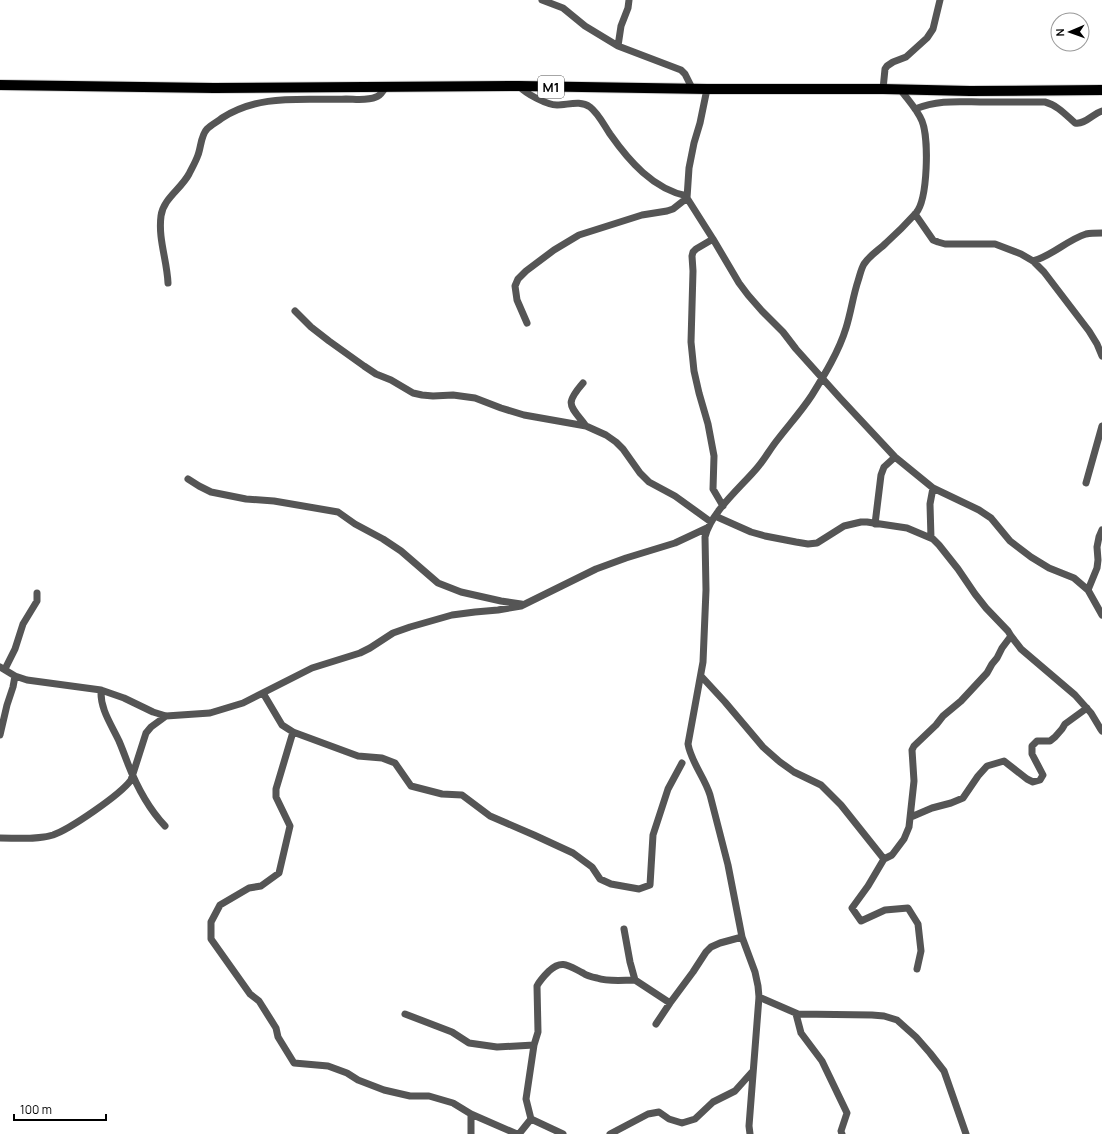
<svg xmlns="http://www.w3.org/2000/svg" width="1102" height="1134" font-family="Manrope,sans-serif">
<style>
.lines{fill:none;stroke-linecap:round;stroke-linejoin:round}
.highway-casing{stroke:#dbdbdb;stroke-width:12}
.minor{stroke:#555;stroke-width:7}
.highway{stroke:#000;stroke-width:10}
.labels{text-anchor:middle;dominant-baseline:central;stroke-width:4;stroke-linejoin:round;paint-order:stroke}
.shield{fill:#fff;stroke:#4c4c4c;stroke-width:1}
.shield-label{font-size:13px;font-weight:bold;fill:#000}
</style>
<rect width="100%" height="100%" fill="#fff"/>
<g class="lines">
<!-- highway casing -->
<g class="highway-casing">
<path id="highway" d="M 0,85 L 214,88 L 519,86 L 707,89 L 883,89 L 970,91 L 1102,90"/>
</g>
<!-- minor -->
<path class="minor" d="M 542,0 L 563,8 L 585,26 L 618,46 L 681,70 L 685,74 L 692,88
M 618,46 L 621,26 L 628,8 L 629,0
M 519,86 C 526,94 547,105 557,105 C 568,105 580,100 590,107 C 598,113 604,125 610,134 C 629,161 653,189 687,196
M 707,89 L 700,123 L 694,143 L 689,168 L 687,198 L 713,239 L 739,283 L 748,295 L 762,311 L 783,332 L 796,349 L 840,398 L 895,457 L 933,488 L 979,510 L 991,518 L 1010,541 L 1031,557 L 1049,568 L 1074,578 L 1088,590 L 1102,615
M 883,89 L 885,69 L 887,66 L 893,62 L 906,57 L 927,38 L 933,29 L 940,0
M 915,109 C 940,99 960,102 986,102 C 1006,102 1025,102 1045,102 C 1057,105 1066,115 1075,123 C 1085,125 1092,114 1102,111
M 915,214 L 933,240 L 938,242 L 945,244 L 995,244 L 1021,254 L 1033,261 L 1044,272 L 1089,331 L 1097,344 L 1102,356
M 713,239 L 696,249 L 693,252 L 692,256 L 693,271 L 691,342 L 694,371 L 699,393 L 708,424 L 714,456 L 713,489 L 723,506
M 1033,261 C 1052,256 1067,240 1086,234 C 1091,233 1097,233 1102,233
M 168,283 C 167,260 158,239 161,216 C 163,199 181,189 189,174 C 192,168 196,161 198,155 C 201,147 201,135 207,129 C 211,125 217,122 222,118 C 262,93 301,101 346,99 C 355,99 367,101 376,97 C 381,96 383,90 386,87
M 295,311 L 311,327 L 329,341 L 364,366 L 376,374 L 391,380 L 413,393 L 422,395 L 433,396 L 453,395 L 475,398 L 501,408 L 524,415 L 586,426 L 606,435 L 616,442 L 623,449 L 640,473 L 649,482 L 675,496 L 711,522
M 527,323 L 517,300 L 515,286 L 518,279 L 526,271 L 554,250 L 579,235 L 642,215 L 667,211 L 673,209 L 687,198
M 583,383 C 564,405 570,405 586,426
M 188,479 L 199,486 L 211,492 L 246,499 L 274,501 L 338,512 L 355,524 L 383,539 L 401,551 L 438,583 L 461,592 L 501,601 L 521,604
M 1086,483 L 1102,426
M 715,516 L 751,532 L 765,536 L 796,542 L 808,544 L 817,543 L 844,526 L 861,522 L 867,522 L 907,528 L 933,539 L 939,545 L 958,569 L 975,594 L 986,608 L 1008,631 L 1011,636 L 1021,649 L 1075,695 L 1091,713 L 1100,728 L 1102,731
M 875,524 L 881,475 L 884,467 L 895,457
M 931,538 L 930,504 L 933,488
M 1088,590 L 1097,568 L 1098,560 L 1097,547 L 1099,537 L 1102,530
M 0,667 L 15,676 L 27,680 L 101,690 L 124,698 L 153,712 L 166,716 L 210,713 L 243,703 L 312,668 L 360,653 L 370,648 L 393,633 L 410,627 L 452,615 L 475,612 L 498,610 L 521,606 L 596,569 L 626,558 L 675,543 L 707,528
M 5,669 L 15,649 L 23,624 L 37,601 L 37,593
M 701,676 L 725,702 L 763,747 L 780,762 L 794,772 L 821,785 L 841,805 L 884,859
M 101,690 C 100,709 111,724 119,741 C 122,748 125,756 128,764 C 137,787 148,808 165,826
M 263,693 L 282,725 L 293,732 L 358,756 L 382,758 L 395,763 L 411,786 L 442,794 L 462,795 L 490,816 L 534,835 L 573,853 L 592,867 L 600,879 L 611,884 L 639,889 L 650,885 L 653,835 L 668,789 L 682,763
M 293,732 L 276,789 L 276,797 L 290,826 L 279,873 L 261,886 L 249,888 L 220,905 L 211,922 L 211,939 L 250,994 L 259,1001 L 276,1028 L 278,1037 L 294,1063 L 328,1066 L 347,1073 L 358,1080 L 384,1090 L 410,1096 L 429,1096 L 453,1103 L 471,1114 L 517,1134
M 0,735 L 7,705 L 13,687 L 15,676
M 911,817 L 932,808 L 951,803 L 963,798 L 978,776 L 987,766 L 1004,761 L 1027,779 L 1033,782 L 1040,780 L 1043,775 L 1032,754 L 1032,746 L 1037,741 L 1050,741 L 1055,737 L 1062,729 L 1065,724 L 1087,708
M 0,838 C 17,838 36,840 53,835 C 70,829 120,795 131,780 L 146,733 L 151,727 L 166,716
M 624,929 L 630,962 L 635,980 L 670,1003
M 917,969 L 921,951 L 918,924 L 908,908 L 885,910 L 861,921 L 852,908 L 868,886 L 884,859 L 892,855 L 904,839 L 909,827 L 914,781 L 912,750 L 914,746 L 936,725 L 943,716 L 961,701 L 987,673 L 992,664 L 997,658 L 1002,648 L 1011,636
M 759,997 L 798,1014 L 872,1015 L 884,1016 L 897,1020 L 916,1037 L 930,1053 L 944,1071 L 966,1134
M 405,1014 L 452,1032 L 469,1043 L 497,1047 L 534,1045
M 796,1014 L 801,1033 L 822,1061 L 847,1113 L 841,1131 L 842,1134
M 656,1024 L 670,1003 L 693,972 L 706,952 L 711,947 L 720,943 L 742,937
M 471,1134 L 471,1114
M 519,1134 L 531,1119
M 563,1134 L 531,1119 L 526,1099 L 534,1045 L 538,1032 L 537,986 C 540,980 544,976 549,971 C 562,959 569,966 583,973 C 587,976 592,977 597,978 C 609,982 623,980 635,980
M 610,1134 L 648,1114 L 659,1112 L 669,1119 L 682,1123 L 695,1119 L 713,1102 L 735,1091 L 752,1072
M 750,1134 L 749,1126 L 759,997 L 758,986 L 755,972 L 742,937 L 728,865 L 710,795 C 705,778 691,762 688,744 L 703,662 L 706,590 L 705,537 C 711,512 741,487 757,468 C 764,460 769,451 775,443 C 787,427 801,412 812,395 C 825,374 839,351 846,328 C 851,312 853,296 858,281 C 860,275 861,269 864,264 C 870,255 879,250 886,243 C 896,234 907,223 916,213 C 928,199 929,138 922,121 C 917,109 907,99 900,89"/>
<!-- highway -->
<use href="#highway" class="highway"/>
</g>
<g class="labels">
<!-- shield labels -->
<rect class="shield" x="538" y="76" width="26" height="22" rx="3"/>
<g class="shield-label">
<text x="551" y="87">M1</text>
</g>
</g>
<!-- north arrow -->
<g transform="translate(1070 32) rotate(268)"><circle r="19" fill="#ffffff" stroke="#999999"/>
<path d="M0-3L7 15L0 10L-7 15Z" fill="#000000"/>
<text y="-6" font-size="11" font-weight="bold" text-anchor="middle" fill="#000000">N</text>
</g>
<!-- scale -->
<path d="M14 1114v6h92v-6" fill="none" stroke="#000000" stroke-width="2"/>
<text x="20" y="1114" font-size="12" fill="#000000" stroke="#ffffff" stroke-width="3" paint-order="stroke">100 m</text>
</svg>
